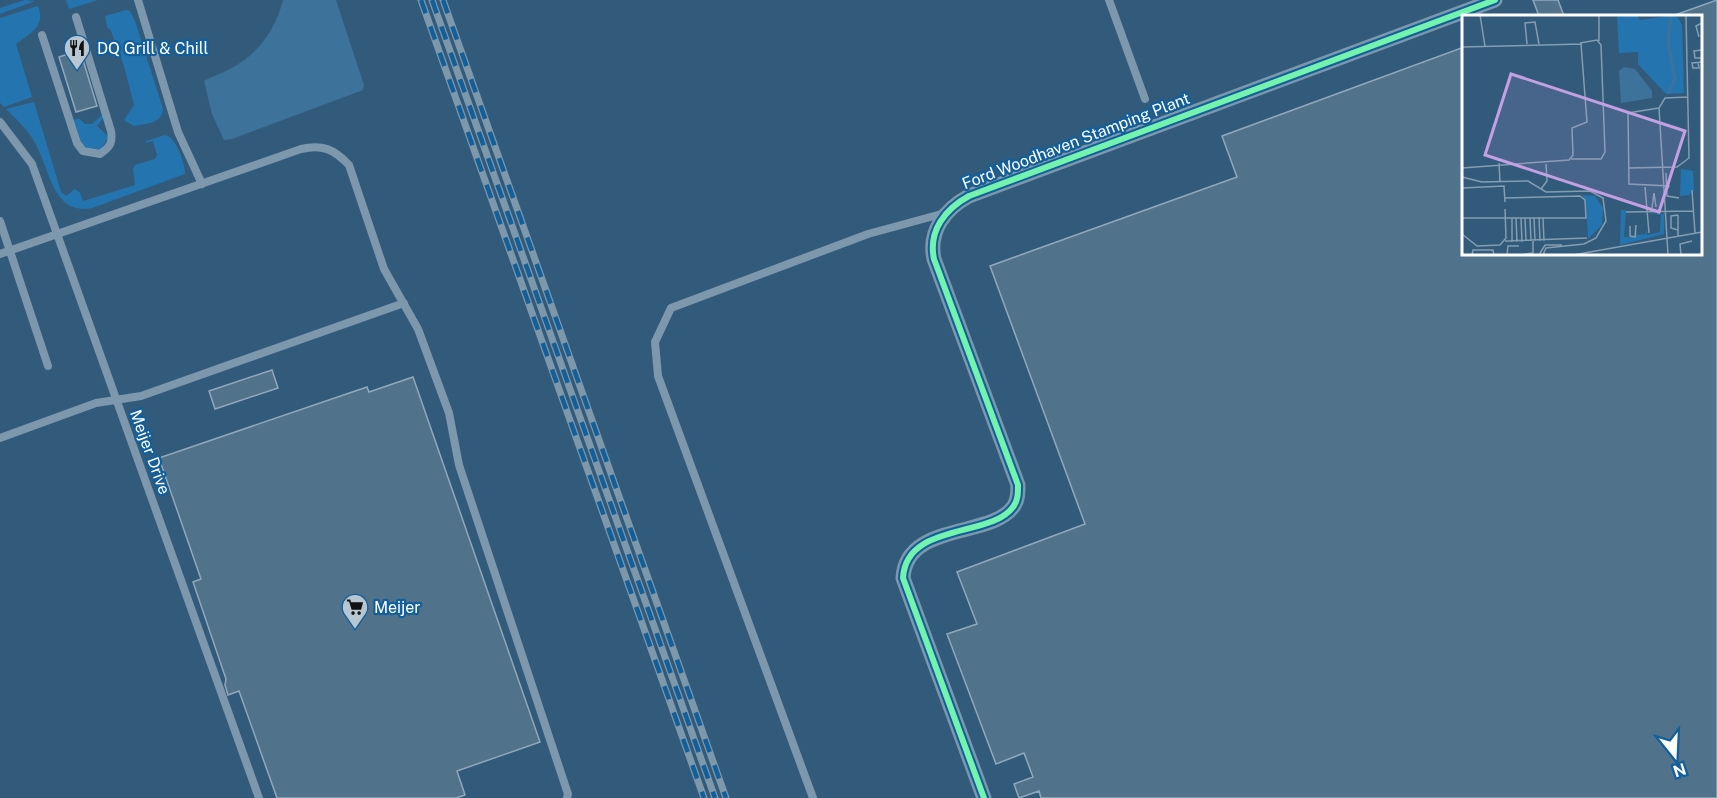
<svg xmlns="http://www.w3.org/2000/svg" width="1717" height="798" font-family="'Public Sans',sans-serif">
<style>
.green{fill:#2475af}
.water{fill:#3d729b}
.building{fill:#51728b;stroke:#91a8ba;stroke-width:1.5}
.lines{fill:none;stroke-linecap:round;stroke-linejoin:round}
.lane{stroke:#7d97ad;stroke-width:8}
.street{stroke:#7d97ad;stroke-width:15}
.rail-casing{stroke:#7d97ab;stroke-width:7}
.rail{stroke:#135f9a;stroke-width:4.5;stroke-dasharray:14;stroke-linecap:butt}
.cycleway-casing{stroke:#135f9a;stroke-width:10}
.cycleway{stroke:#73f3ae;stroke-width:6}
.labels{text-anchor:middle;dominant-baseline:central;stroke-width:4.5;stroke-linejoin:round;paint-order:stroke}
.poi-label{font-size:16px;fill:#fff;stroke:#135f9a;text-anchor:start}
.street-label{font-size:16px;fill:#fff;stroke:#135f9a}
.inset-river{fill:none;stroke:#3d729b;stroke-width:3}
.inset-road{fill:none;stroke:#849db0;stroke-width:1.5}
.view{fill:#c4a0e2;fill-opacity:0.15;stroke:#c4a0e2;stroke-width:3}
.inset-edge{fill:none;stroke:#fff;stroke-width:3}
</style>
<rect width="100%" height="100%" fill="#325b7b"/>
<!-- green -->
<path class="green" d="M 25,0 L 35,1 L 0,14 L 0,8 Z
M 66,0 L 98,0 L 69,9 Z
M 38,6 C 46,27 30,33 16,44 L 32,97 L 4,107 L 0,103 L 0,18 Z
M 126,10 L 130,11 L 135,21 L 163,109 C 161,125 146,123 134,126 L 124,120 L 134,105 L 124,66 L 111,31 L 107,27 L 105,16 Z
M 34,102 L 61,192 L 66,196 L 75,189 L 80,193 L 83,201 L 135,185 L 133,168 L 135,165 L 155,159 L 157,155 L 153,141 L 145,143 L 146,141 L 165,135 C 176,137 185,163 185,174 L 92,208 C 52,216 50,167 34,141 C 27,129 16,119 6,109 Z
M 103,114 L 104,117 L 97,126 L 109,137 L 100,150 L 88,150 L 81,143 L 74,120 L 79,118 L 85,124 L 92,124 Z"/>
<!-- water -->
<path class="water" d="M 283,0 L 336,0 L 364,85 L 363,90 L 232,139 L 224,140 L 212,114 L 204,81 C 212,76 221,74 230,69 C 258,54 275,31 283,0 Z"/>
<!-- building -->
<path class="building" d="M 1533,0 L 1558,0 L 1564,16 L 1539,16 Z
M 1717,0 L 1717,798 L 1041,798 L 1039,791 L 1019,798 L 1014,784 L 1033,777 L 1024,753 L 996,764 L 947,634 L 977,624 L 957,572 L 1085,524 L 990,266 L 1237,177 L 1222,136 L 1464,47 L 1464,254 L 1701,254 L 1701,16 L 1675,15 Z
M 80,50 L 97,106 L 76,112 L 59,57 Z
M 272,370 L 278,388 L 215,409 L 209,391 Z
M 413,377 L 540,742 L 457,771 L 465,795 L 456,798 L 277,798 L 239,691 L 228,695 L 225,685 L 226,679 L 193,582 L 201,579 L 159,458 L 367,387 L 369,392 Z"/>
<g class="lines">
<!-- lane -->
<path class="lane" d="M 138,0 L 178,132 L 202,184
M 1109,0 L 1145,99
M 42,35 L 77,143 L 83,151 L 100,154 C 110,147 113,143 111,131 L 76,17
M 0,122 L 32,164 L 259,798
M 0,221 L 48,366
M 0,254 L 301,149 C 322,144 334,149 349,165 L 384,269 L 418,329 L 449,413 L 459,465 L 568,794 L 567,798
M 0,438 L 96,403 L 141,396 L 404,303
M 813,798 L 658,376 L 655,342 L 671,308 L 868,234 L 945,213"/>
<!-- street -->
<path class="street" d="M 984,798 L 903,578 C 906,522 991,538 1013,507 C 1018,501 1018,493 1018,485 L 934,259 C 928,231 945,209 969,196 L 1495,0"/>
<!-- rail casing -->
<g class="rail-casing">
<path id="rail" d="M 421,0 L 704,798
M 432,0 L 715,798
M 443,0 L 726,798"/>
</g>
<!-- rail -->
<use href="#rail" class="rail"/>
<!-- cycleway casing -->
<g class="cycleway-casing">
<path id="cycleway" d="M 984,798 L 903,578 C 906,522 991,538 1013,507 C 1018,501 1018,493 1018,485 L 934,259 C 928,231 945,209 969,196 L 1495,0"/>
</g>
<!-- cycleway -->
<use href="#cycleway" class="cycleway"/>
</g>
<!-- icons -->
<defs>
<g id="restaurant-pin" transform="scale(1.35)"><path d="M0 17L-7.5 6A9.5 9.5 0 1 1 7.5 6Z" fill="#b7c6d1" stroke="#135f9a"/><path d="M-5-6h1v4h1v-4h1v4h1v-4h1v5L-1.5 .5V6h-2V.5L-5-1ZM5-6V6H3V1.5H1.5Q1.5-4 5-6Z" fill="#111"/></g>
<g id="supermarket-pin" transform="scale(1.35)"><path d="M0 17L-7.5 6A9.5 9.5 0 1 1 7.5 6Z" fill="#b7c6d1" stroke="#135f9a"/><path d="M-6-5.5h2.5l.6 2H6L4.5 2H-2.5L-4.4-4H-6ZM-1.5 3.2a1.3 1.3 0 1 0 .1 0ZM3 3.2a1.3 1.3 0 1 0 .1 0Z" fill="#111"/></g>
</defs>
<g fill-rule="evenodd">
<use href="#restaurant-pin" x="77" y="48"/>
<use href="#supermarket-pin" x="355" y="607"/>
</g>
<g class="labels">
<!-- poi labels -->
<g class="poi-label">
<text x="97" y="48">DQ Grill &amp; Chill</text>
<text x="374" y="607">Meijer</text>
</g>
<!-- street labels -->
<g class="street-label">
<text transform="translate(1076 141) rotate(-21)">Ford Woodhaven Stamping Plant</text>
<text transform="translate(150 452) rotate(70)">Meijer Drive</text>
</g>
</g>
<!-- overview -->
<g transform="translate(1462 15)">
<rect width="240" height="240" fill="#325b7b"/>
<path d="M 155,0 L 175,0 L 178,5 L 214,0 L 220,10 L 222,78 L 204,79 L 176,49 L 176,37 L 157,38 ZM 219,154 L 231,156 L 232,175 L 227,180 L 218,181 ZM 120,180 L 133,181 L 141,193 L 140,210 L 126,224 L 124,185 ZM 159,195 L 164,195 L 162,222 L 173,222 L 174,214 L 175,220 L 184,219 L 184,213 L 185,220 L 198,217 L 199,200 L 186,198 L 202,199 L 202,219 L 158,230 Z" fill="#2475af"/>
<path d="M 162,52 L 173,54 L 190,76 L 190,83 L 159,88 L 157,56 Z" fill="#3d729b"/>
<path class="inset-river" d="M 206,78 L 213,64 L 206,27 L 209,0"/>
<path class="inset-road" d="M 18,0 L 23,31M 237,22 L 234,11 L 240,8M 137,26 L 137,0M 65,29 L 63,8 L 73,7 L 77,29M 0,32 L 119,29 L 125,107 L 110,113 L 111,140 L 107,145 L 0,153M 240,35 L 232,36 L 233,43 L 240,43M 236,47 L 237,53 L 231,53 L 230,48 L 240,47M 197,93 L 166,98 L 167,169 L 207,171 L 204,176M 109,144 L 139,144 L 143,137 L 139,30 L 135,25 L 118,28M 37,148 L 38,167M 166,153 L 215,152 L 227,143 L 224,0M 204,158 L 205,181 L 217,183M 0,162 L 20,167M 19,167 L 66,166 L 84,177 L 128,176 L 141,183 L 144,206 L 134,223 L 122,229 L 84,233 L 81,240M 183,172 L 187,218M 0,173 L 42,171 L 43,187M 79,174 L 85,166 L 84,149M 230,175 L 233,218M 190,193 L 192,178 L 194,192M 164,197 L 231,196M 216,200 L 209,201 L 209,213 L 216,215M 216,200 L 216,221M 77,202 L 78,226M 0,203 L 124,203 L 123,185 L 118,181 L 42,183M 50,203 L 50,227M 54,203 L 55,227M 59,203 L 60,227M 63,203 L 64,226M 68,203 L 69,226M 72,203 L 73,226M 81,203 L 82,226M 168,211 L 168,221 L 173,222 L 174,210M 0,219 L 15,231 L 38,230 L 44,223 L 43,194M 43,226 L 125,223M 62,239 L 71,238 L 71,226M 10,240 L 11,235 L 31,235 L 32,240M 45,240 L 46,231 L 57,231M 77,240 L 83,230 L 100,230M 111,240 L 240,217M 180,240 L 202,240M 206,240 L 197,93 L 203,83 L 226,82M 219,240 L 218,229 L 230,226"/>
<path class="view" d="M 49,59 L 223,116 L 197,197 L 23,140 Z"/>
<rect width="240" height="240" class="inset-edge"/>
</g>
<!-- north arrow -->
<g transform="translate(1675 756) rotate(162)" stroke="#135f9a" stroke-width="4.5" paint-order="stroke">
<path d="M0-4.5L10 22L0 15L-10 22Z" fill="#ffffff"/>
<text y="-9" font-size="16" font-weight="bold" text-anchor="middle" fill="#ffffff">N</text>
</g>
</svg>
